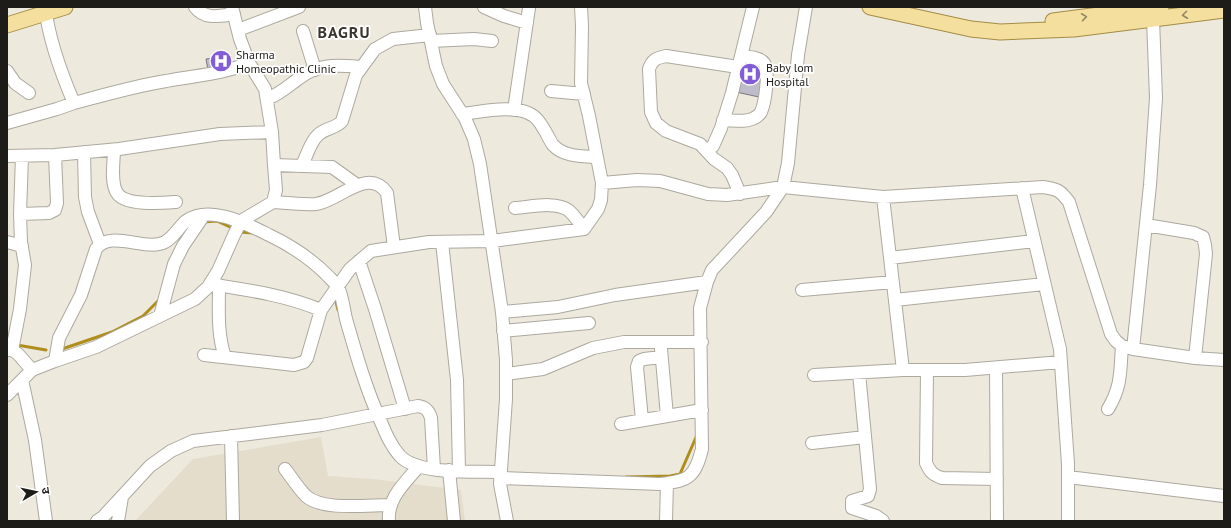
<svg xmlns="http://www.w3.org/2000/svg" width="1231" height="528" font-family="'PT Sans','Noto Sans Devanagari',sans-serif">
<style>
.built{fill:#e4ddcb}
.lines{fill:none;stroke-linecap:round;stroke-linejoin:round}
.stream{stroke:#af8e1d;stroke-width:3}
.building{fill:#bebcc8;stroke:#7b7983}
.minor-casing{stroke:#aca99e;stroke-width:14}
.major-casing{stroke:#a48c45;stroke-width:17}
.minor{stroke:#fff;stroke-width:12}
.major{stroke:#f4df9e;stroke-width:15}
.oneway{stroke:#938762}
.labels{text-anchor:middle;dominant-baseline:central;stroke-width:3.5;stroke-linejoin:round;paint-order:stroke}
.poi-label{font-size:12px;fill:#1d1c18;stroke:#fff;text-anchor:start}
.district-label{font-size:16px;font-weight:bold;letter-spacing:1px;fill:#39362d;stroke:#fff}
</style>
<rect width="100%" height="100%" fill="#ede9dd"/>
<!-- built -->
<path class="built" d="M 321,437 L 328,476 L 373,479 L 461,490 L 465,521 L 135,521 L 193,459 Z"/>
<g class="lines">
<!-- stream -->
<path class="stream" d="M 203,222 L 217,221 L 232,228
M 239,232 L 253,233
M 335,298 L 338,310
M 17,345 L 46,350
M 62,349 L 112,332 L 143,316 L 159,300 L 160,298
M 626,477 L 670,476 L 680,474 L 697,435"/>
</g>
<!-- building -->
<path class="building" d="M 231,56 L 232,66 L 208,70 L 206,59 Z
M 742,63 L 765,67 L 759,97 L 736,92 Z"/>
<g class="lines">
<!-- minor casing -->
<g class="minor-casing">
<path id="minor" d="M 45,7 C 49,40 61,73 74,103 C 104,95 135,86 166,81 C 197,75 220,75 249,63
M 195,7 C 205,20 219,16 234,14
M 425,7 L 427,23 L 436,66 L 443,84 L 465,118 L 474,139 L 480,164 L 502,312 L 506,360 L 506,399 L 500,484 L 507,521
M 484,7 L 504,16 L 527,23
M 238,30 L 299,7
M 303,31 L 315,70
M 431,41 L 474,39 L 492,41
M 738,67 L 666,56 C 656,58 652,60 649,69 L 651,112 L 656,123 L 666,131 L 700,144 L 714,159 L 727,168 L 732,175 L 740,194
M 7,71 L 15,83 L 29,93
M 551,91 L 584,94
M 267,99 C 280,94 287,87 298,79 C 318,63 337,65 361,67
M 514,110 L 529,8
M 462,114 C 481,112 515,104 532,115 C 538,118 542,126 545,131 C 548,136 550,141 553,145 C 564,157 582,156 597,157
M 723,120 C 733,120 745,123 754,118 C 757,117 759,115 761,112 C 765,103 770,71 764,63 C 760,57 748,57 741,56
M 7,123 L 57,109 L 74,103
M 114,150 C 114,162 110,182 117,193 C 125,206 162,203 176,202
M 707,150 L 713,146 L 721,128 L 732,93 L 753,7
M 84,152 L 85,197 L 88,212 L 100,244
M 7,156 L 55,155 L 119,149 L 220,134 L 272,132
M 274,165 L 332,167 L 357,185
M 302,165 C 307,156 310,142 318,135 C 325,128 337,128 342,121 L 356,75 L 375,49 L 393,39 L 430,35
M 602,183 L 637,180 L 660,181 L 708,194 L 727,195 L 783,187 L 883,197 L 1043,187 C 1057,189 1060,190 1069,202 L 1111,334 L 1116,341 L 1122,346 L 1133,349 L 1195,358 L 1224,360
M 1022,188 L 1060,349 L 1068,464 L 1068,521
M 883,197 L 903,370 L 965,370 L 1061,362
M 273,202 C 287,203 302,205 316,204 C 339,201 368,166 387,193 L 394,247
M 515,208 C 530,207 556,201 568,210 C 574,214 579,223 584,229
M 20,214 L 49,213 L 55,210 L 57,203 L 55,155
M 1146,225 L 1194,233 L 1203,237 L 1205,245 L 1206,254 L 1195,358
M 7,242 L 22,246
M 442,242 L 457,380 L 459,471
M 890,258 L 1034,241
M 359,261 L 375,309 L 405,409
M 210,284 C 248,290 285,295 321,310
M 219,285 C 219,310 217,334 225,357
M 802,290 L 893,282
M 895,300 L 1044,284
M 502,312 L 558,307 L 615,295 L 707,282
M 160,316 L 174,264 L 183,246 L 204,215
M 503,331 L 589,323
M 661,349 L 667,416
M 1133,349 L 1150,185 L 1156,98 L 1153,19
M 7,350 L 12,350 L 13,345 L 20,309 L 25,265 L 21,242 L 20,214 L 22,156
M 12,350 L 18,354 L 32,370
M 204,355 L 294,365 L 304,362 L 307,358 L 321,310 L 350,269 L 371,251 L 429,242 L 492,241 L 584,229 L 598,209 L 601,200 L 602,183 L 589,116 L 581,83 L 582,26 L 581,7
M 55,361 L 59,338 L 81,295 L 96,249 C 110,229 146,252 165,242 C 174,237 178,228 186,221 C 209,204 247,224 269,235 C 292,246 312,259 330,278 C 332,280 336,284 338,287 C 342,294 344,310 346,319 C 356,354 366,389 381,422 C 386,434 391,446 400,456 C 418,475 474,471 500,472
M 996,368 L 997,521
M 927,370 L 926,463 C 930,472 933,475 942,478 L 997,479
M 859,373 L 870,489 L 868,496 L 852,501 L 852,508 L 876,516 L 883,521
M 506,374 L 543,369 L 593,348 L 624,342 L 702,342
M 814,375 L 903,370
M 22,380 L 35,440 L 46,521
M 7,395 L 32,370 L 55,361 L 96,347 L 195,299 L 208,287 L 218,271 L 234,235 L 241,221 L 273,202 L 276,190 L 274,165 L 272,132 L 265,89 L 249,63 L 240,39 L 232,7
M 1108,409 C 1122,386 1120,371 1122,346
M 642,420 L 637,367 L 639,361 L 644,359 L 661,357
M 621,424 L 702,410
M 231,436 L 233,521
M 812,443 L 865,437
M 285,469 C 292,478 298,488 306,496 C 322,511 368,505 390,505
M 449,470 L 454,521
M 1068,477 L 1224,496
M 500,478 L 660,484 C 689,481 695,477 702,449 L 700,308 L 707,282 L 712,270 L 766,212 L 783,187 L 788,163 L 798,55 L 806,7
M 97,521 L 103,517 L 150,466 L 171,451 L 193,441 L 322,425 L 418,406 C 426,407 429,411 431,418 L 434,469
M 118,521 L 122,497
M 389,521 C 387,498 405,483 419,466
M 666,521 L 667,483"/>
</g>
<!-- major casing -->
<g class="major-casing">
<path id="major" d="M 870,7 L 971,29 L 1000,32 L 1074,29 L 1224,10
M 1053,21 L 1161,7
M 7,25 L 65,7"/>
</g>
<!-- minor -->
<use href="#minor" class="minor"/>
<!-- major -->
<use href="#major" class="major"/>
</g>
<!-- one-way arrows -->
<defs><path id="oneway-chevron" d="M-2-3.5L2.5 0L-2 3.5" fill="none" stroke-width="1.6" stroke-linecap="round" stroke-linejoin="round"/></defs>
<g class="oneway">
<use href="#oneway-chevron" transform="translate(1185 15) rotate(173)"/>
<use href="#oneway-chevron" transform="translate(1084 17) rotate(-8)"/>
</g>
<!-- icons -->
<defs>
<g id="hospital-disc" transform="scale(1.15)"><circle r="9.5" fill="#825dd7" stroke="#fff"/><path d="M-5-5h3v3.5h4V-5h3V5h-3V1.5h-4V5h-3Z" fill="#fff"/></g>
</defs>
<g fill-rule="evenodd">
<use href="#hospital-disc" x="221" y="61"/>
<use href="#hospital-disc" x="750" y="74"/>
</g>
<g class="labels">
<!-- poi labels -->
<g class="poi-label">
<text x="236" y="54">Sharma<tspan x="236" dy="14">Homeopathic Clinic</tspan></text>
<text x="766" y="67">Baby lom<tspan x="766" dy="14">Hospital</tspan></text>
</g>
<!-- district labels -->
<g class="district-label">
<text x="344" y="32">BAGRU</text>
</g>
</g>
<!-- border -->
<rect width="1231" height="528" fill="none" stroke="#1d1c18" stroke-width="16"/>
<!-- north arrow -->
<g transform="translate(36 492) rotate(81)" stroke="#ffffff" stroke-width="3" paint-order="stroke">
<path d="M0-3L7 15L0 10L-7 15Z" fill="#1d1c18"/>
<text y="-6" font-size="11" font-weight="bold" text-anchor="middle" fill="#1d1c18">उ</text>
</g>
</svg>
